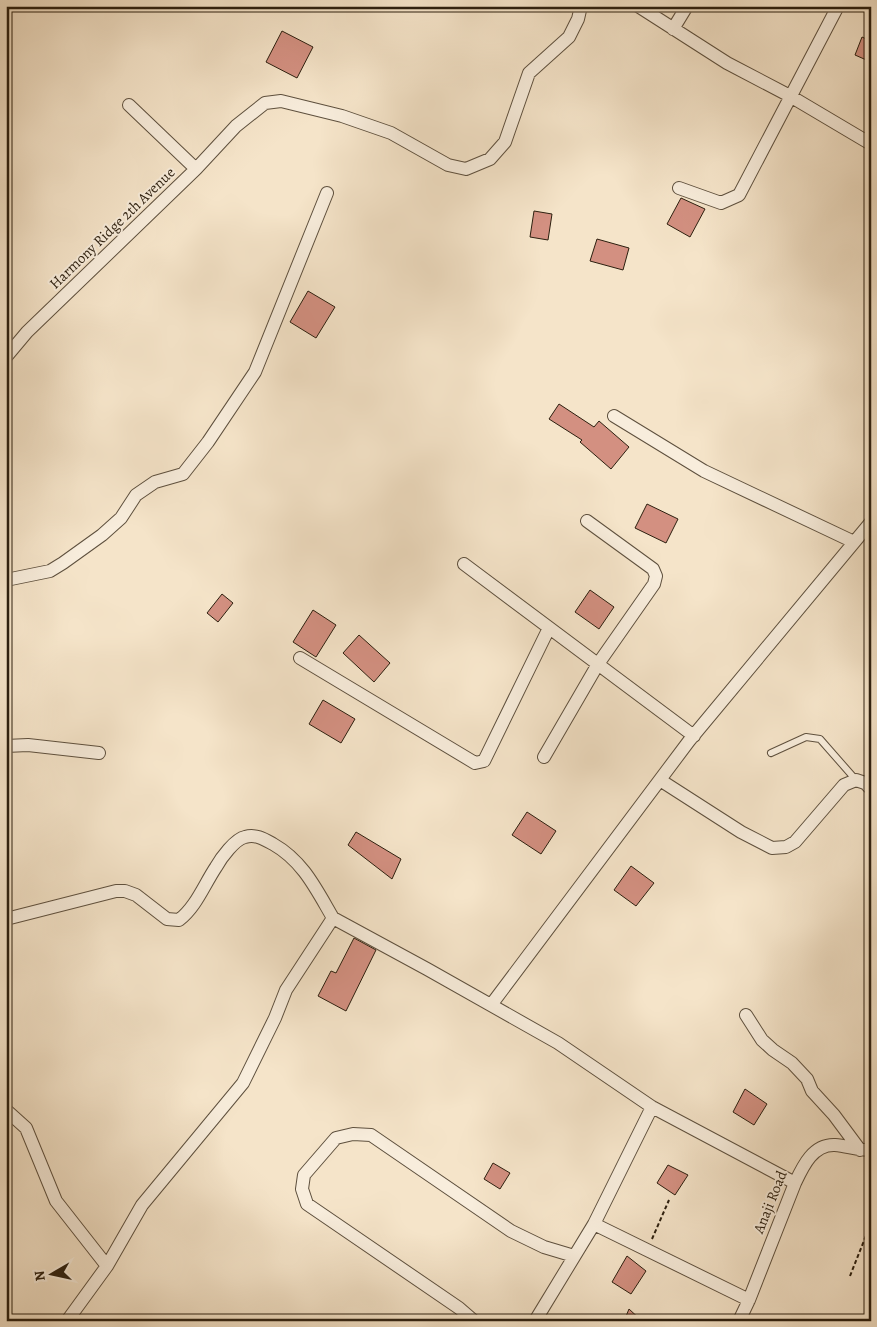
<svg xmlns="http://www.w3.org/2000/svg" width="877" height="1327" font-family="Alegreya,serif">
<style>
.building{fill:#d39081;stroke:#2c1f0f}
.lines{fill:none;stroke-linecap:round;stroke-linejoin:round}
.service-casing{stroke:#5e503e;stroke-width:8}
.minor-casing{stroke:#5e503e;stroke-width:14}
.path{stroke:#2c1f0f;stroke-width:2;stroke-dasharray:4 2.5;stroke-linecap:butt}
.service{stroke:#f8eddc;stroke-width:6}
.minor{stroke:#f8eddc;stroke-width:12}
.labels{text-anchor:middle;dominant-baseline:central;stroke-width:4;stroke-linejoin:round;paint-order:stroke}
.street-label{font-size:15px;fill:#2c1f0f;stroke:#f8eddc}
</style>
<rect width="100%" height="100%" fill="#f5e4c9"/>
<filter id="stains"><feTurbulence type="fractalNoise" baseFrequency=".004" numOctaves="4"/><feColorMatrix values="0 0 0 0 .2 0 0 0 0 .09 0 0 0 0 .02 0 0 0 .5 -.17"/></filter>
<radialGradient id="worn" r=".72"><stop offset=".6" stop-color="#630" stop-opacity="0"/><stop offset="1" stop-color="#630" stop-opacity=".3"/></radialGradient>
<!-- building -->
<path class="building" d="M 282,31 L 313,47 L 297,78 L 266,62 Z
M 862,37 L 871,41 L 871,62 L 855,55 Z
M 681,198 L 705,209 L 690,237 L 667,224 Z
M 534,211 L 552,214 L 548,240 L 530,237 Z
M 597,239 L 629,248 L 623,270 L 590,261 Z
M 308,291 L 335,307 L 316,338 L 290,322 Z
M 559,404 L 594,427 L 599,421 L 629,447 L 611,469 L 580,442 L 582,440 L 549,419 Z
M 647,504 L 678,519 L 666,543 L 635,528 Z
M 590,590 L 614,607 L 599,629 L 575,612 Z
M 222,594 L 233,603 L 218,622 L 207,613 Z
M 313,610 L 336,625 L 316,657 L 293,642 Z
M 359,635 L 390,663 L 374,682 L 343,653 Z
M 323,700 L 355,719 L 341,743 L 309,724 Z
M 527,812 L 556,831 L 541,854 L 512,835 Z
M 356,832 L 401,859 L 392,879 L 348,845 Z
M 631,866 L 654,883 L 636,906 L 614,890 Z
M 354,938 L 376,950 L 346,1011 L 318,996 L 331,971 L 336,973 Z
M 745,1089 L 767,1104 L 754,1125 L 733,1112 Z
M 493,1163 L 510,1173 L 500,1189 L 484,1179 Z
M 668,1165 L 688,1175 L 675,1195 L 657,1183 Z
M 627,1256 L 646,1271 L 631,1294 L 612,1282 Z
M 629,1309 L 642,1321 L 624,1321 Z"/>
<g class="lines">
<!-- service casing -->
<g class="service-casing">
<path id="service" d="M 771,753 L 806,737 L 820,739 L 856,780"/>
</g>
<!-- minor casing -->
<g class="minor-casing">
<path id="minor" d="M 638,6 L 727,63 L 790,96 L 871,144
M 673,29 L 687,6
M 196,169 L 236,126 L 265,103 L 281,101 L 342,116 L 391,133 L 448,165 L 466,169 L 490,159 L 505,142 L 529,73 L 569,37 L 578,19 L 581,6
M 679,188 L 721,203 L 739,195 L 838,6
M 6,357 L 27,332 L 196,169 L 129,105
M 614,416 L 704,471 L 854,542
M 464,564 L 694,736
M 6,580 L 50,571 L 63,563 L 102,535 L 121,518 L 136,495 L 155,482 L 183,474 L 208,442 L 255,372 L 327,193
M 300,658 L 475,763 L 484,761 L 549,628
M 6,746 L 28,745 L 99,753
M 544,757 L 598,664 L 654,584 L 656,576 L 653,569 L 587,521
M 660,780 L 741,832 L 772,848 L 786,847 L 795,842 L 844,785 L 856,780 L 865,783 L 871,789
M 6,919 L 116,891 L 125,891 L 136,895 L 167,919 L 179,920 C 196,907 204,885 216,867 C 221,858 235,839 245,837 C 256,834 264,839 273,844 C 303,861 316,889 333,918
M 491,1005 L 689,741 L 871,522
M 746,1015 L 762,1040 L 773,1050 L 792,1063 L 807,1079 L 812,1091 L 834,1115 L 860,1150
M 6,1110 L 26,1128 L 56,1201 L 107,1266
M 594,1224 L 749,1300
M 67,1321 L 107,1266 L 142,1205 L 243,1083 L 275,1018 L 286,990 L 333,918 L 427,969 L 558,1043 L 652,1107 L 795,1183
M 474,1321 L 459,1308 L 307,1204 L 302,1189 L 304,1175 L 336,1138 L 353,1134 L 371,1135 L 511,1231 L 544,1247 L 574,1256
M 535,1321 L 594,1224 L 652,1107
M 739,1321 L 749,1300 L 795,1183 C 803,1166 813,1144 835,1145 C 847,1146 858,1150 871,1150"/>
</g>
<!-- path -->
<path class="path" d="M 652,1239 L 669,1200
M 850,1276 L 871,1223"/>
<!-- service -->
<use href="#service" class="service"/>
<!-- minor -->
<use href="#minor" class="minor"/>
</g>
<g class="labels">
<!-- street labels -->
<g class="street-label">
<text transform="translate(112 228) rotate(-44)">Harmony Ridge 2th Avenue</text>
<text transform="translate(770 1202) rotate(-68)">Anaji Road</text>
</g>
</g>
<!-- margin -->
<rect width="877" height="1327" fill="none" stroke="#f5e4c9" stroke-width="25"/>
<rect x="8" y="8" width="862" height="1312" fill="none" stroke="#2c1f0f" stroke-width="2.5"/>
<rect x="12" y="12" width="852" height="1302" fill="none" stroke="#2c1f0f"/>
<!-- north arrow -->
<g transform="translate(52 1274) rotate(261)" stroke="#f8eddc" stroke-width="4" paint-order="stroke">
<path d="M0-4L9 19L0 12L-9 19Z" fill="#2c1f0f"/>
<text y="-8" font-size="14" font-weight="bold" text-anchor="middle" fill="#2c1f0f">N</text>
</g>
<rect width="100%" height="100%" filter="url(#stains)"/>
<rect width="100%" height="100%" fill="url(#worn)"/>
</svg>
